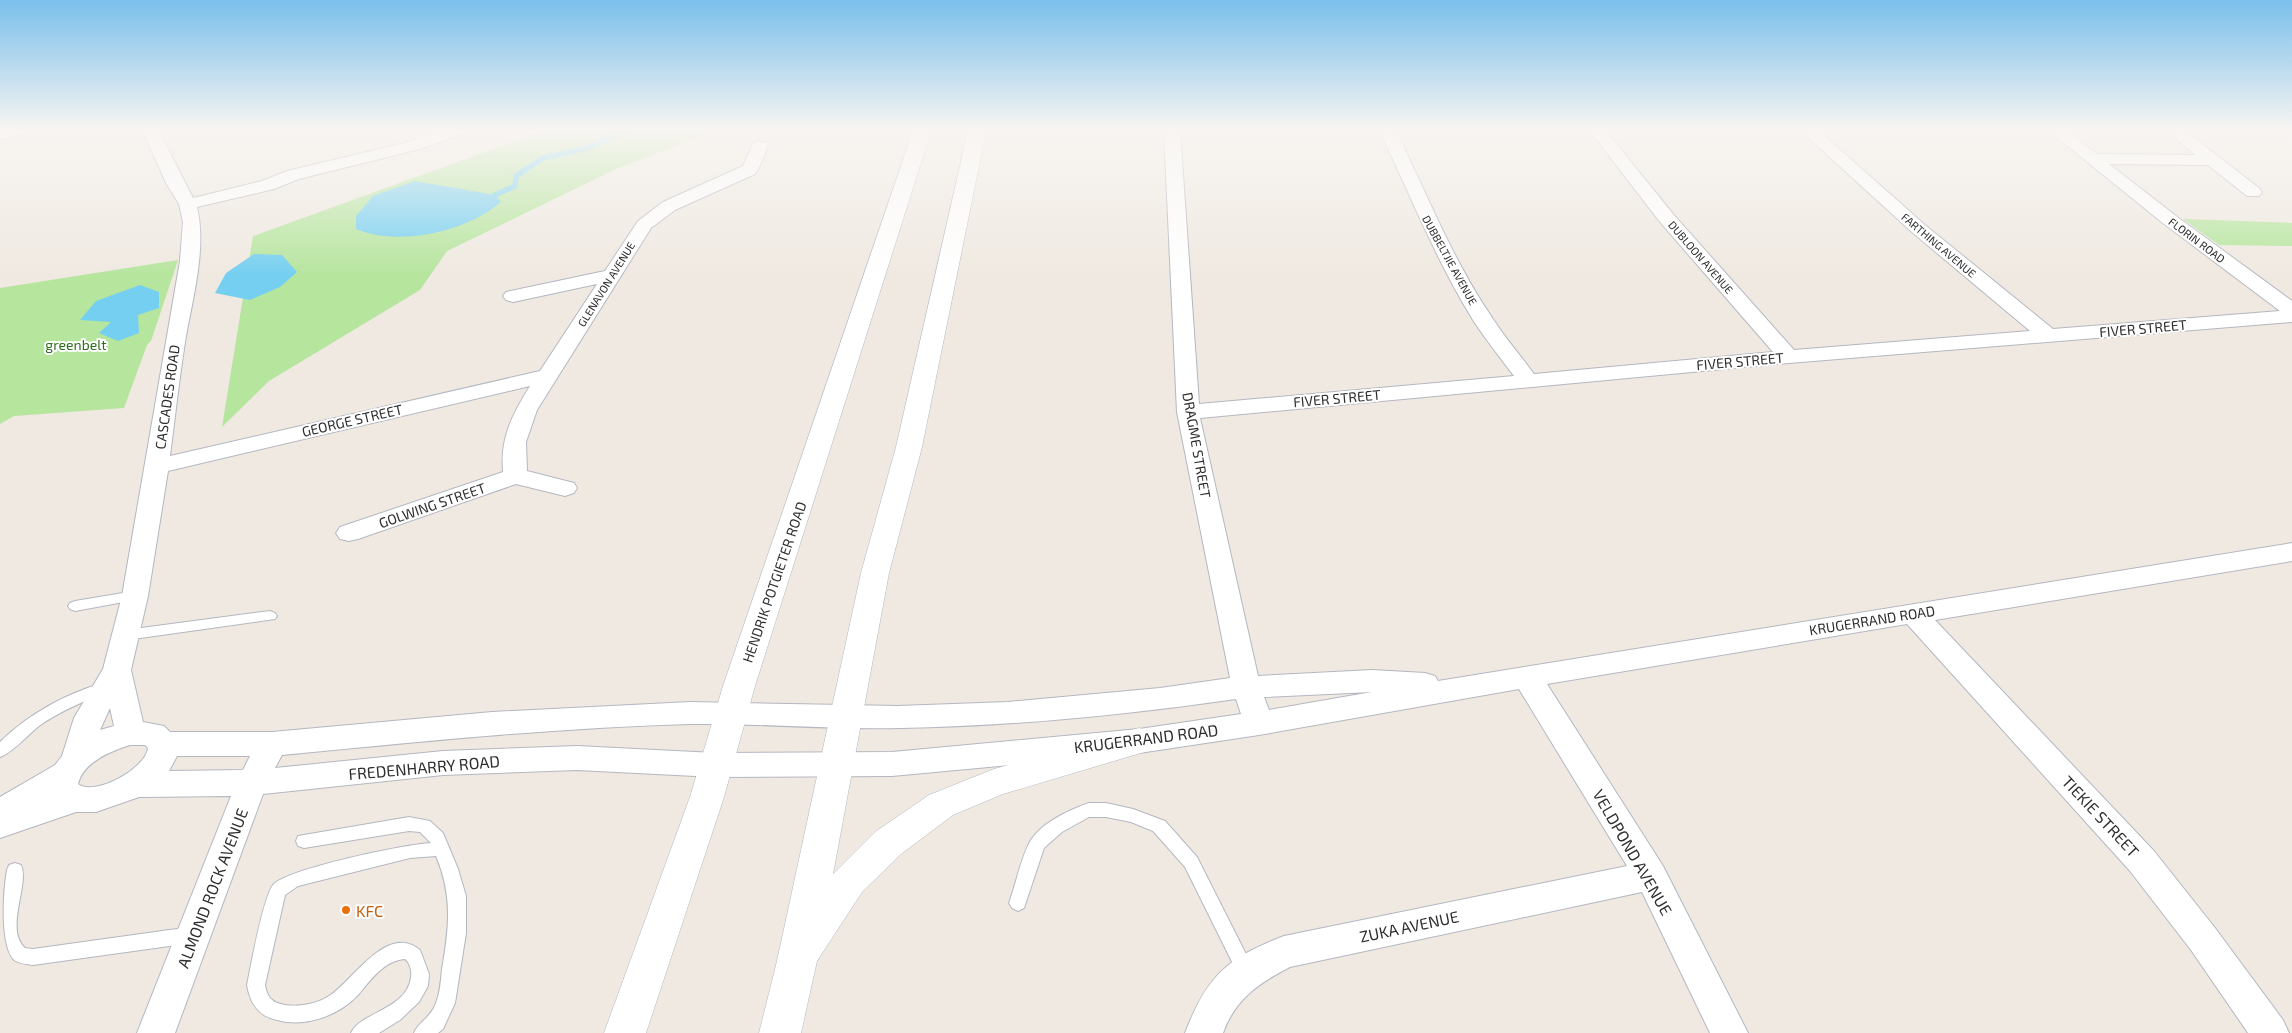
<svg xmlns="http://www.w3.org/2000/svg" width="2292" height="1033" font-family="'Exo 2',sans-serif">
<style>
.green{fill:#b6e59e}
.water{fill:#75cff0}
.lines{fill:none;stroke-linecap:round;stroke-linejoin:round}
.stream{stroke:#75cff0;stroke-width:5.5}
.lane-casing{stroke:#b4b7c1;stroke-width:2}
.street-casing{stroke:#b4b7c1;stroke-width:2}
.secondary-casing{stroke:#b4b7c1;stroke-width:1}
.lane{fill:#fff;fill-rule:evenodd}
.street{fill:#fff;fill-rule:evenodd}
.secondary{fill:#fff;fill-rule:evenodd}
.food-dot{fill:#e8710a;stroke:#fff;stroke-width:2}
.labels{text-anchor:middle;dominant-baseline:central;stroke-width:4;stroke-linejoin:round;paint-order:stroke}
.far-street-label{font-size:11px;fill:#2e2e2e;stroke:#fff}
.street-label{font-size:14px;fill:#2e2e2e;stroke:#fff}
.park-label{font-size:14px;fill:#2c6e1b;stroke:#fff}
.near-street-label{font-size:16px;fill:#2e2e2e;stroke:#fff}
.near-food-label{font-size:16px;fill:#c56008;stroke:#fff;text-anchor:start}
</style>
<rect width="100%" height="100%" fill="#efe9e1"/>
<!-- green -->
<path class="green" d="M 543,131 L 715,131 L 616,169 L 447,251 L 420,290 L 269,381 L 222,427 L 253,236 Z
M 2183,219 L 2292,223 L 2292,246 L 2219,245 Z
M 178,260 L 151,341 L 147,345 L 124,408 L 14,416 L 0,424 L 0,288 Z"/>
<!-- water -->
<path class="water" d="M 415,181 L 495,195 L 501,202 C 466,232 399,247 356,229 L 356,216 L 373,196 Z
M 254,254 L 282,255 L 297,272 L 280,287 L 250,300 L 215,293 L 226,273 Z
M 140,285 L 159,292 L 159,308 L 138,315 L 139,333 L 118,341 L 99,333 L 111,322 L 80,320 L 96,301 Z"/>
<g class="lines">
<!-- stream -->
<path class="stream" d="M 495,195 L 515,186 L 516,176 L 543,158 L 587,148 L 628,131"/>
<!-- lane casing -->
<g class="lane-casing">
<path id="lane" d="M 135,591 L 140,593 L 142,596 L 140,599 L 75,611 L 70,609 L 68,606 L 70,603 L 75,601 Z
M 270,611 L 275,613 L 277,616 L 275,619 L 126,640 L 121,639 L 119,635 L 121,631 L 126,630 Z
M 103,683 L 108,684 L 110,688 L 108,692 C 84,701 60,711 39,726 C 28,735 12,753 0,757 L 0,742 C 29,714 65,694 103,683 Z
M 1089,803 L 1106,803 L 1133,809 L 1165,821 L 1197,857 L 1252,966 L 1255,972 L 1252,978 L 1246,980 L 1240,978 L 1185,867 L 1153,831 L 1131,822 L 1106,817 L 1089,817 L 1062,832 L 1044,848 L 1024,908 L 1018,911 L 1012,908 L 1009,903 C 1015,887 1022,854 1031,840 C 1043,822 1069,810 1089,803 Z
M 409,817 L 430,821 L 443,833 L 458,869 L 466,896 L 466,933 L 455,1003 L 443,1029 L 438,1033 L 414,1033 C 419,1021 430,1019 436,1003 C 440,993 441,980 442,969 C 449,928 453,896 436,856 L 410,858 L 298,886 L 285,895 L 265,985 C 267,997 272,1003 285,1005 C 299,1007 317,1004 329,996 C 352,982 387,922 420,950 L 429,974 L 428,986 L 419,1002 L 400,1020 L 379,1033 L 351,1033 C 360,1012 407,1010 411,977 C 412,971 410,963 405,959 C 383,961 371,980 358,995 C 338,1016 305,1028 277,1020 C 258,1016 250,1003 247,985 C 251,965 263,898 273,885 C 286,869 406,844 431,843 L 420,832 L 409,831 L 304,848 L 298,846 L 296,841 L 298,836 Z
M 15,863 L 21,865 C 30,884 4,929 25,948 L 33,949 L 191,927 L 197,929 L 200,935 L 197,941 L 191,943 L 33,965 C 27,964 20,964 14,960 C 0,945 3,893 7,870 L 9,865 Z"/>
</g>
<!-- street casing -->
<g class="street-casing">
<path id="street" d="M 0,131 L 23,131 L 21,134 L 0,139 Z
M 143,131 L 159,131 L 193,198 L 262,181 L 287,171 L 409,142 L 440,131 L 464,131 L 462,134 L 420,149 L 299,179 L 274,189 L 197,207 C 207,250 192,300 185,342 C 179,380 175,418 170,456 L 540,371 L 597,284 L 513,302 L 506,300 L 503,296 L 506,292 L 605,271 L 638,221 L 663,202 L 743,166 L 754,142 L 766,142 L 768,145 L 760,166 L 755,174 L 675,210 L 651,228 L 537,410 L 526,442 L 527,471 L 574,483 L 577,488 L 574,493 L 565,496 L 516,484 L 358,539 L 349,541 L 340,539 L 336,533 L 340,527 L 503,472 C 500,438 512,415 530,386 L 168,471 L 148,596 L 131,670 L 143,722 L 164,726 L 170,732 L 272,732 L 492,712 L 690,702 L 898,706 L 1008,702 L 1160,688 L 1230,678 L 1177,412 L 1164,131 L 1180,131 L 1199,404 L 1514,376 C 1500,357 1485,339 1473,320 C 1436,260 1410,195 1380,131 L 1396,131 C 1427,194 1453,261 1493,319 C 1505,338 1521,356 1534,374 L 1773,352 L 1660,222 L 1590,131 L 1606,131 L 1673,214 L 1794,350 L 2030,331 L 1913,233 L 1801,131 L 1819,131 L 1925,225 L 2053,329 L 2280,311 L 2164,224 L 2049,131 L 2067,131 L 2097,154 L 2195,155 L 2167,131 L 2185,131 L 2259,188 L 2262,192 L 2259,196 L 2247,196 L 2208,165 L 2109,164 L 2176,216 L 2292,301 L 2292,322 L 1789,363 L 1200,418 L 1258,676 L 1372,670 L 1425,673 L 1435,676 L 1438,681 L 2292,543 L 2292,561 L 1935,620 L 2154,851 L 2215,928 L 2283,1020 L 2289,1033 L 2248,1033 L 2191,950 L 2130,871 L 1907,624 L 1547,684 L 1663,866 L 1748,1033 L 1710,1033 L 1642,892 L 1290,967 C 1259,983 1235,999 1223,1033 L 1185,1033 C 1207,976 1227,958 1284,936 L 1627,866 L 1519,689 L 1259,735 L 1139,753 L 892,776 L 715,777 L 577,770 L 443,775 L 263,794 L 175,1033 L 137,1033 L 231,796 L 139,797 L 96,812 L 76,812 L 0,838 L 0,797 L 55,765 L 62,756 L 74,718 L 103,669 L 122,596 L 180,261 L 183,222 L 179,204 L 166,183 ZM 1372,692 L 1269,710 L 1264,697 ZM 1236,699 L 1241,714 L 1139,729 L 892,752 L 715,753 L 577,746 L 443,751 L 275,768 L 282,755 C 417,742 553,728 689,724 C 760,723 830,730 901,728 C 1013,726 1125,715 1236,699 ZM 110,708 L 114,726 L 100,730 ZM 130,745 L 145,745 L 148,748 C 146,768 95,797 78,784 C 83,762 111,751 130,745 ZM 177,756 L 250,756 L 243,770 L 169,771 Z"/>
</g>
<!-- secondary casing -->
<g class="secondary-casing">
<path id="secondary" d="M 913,131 L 931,131 L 755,686 L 724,797 L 646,1033 L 604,1033 L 690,797 L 723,686 Z
M 968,131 L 986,131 L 922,447 L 889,573 L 833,874 L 875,832 L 929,795 L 994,769 L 1139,728 L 1151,732 L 1156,741 L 1151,750 L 1003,794 L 953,815 L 901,854 L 862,892 L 817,961 L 801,1033 L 759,1033 L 777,961 L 861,573 L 896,447 Z"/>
</g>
<!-- lane -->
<use href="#lane" class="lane"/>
<!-- street -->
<use href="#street" class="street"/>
<!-- secondary -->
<use href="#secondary" class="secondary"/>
</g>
<!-- sky -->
<linearGradient id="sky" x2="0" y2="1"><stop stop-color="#7abfeb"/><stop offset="0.47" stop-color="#f8f5f2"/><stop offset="1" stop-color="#f8f5f2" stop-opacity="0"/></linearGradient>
<rect width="2292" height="276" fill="url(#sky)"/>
<!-- markers -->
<circle class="food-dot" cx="346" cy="910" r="5"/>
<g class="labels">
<!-- far-street labels -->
<g class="far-street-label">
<text transform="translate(2197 240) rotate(37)">FLORIN ROAD</text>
<text transform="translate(1939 245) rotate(40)">FARTHING AVENUE</text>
<text transform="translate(1701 257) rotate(49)">DUBLOON AVENUE</text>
<text transform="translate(1450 260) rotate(61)">DUBBELTJIE AVENUE</text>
<text transform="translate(606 284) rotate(-58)">GLENAVON AVENUE</text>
</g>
<!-- street labels -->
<g class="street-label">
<text transform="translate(2143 328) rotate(-5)">FIVER STREET</text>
<text transform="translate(1740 361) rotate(-5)">FIVER STREET</text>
<text transform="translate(167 397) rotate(-82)">CASCADES ROAD</text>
<text transform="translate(1337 398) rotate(-5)">FIVER STREET</text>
<text transform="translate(352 420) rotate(-13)">GEORGE STREET</text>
<text transform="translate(1197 445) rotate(80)">DRAGME STREET</text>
<text transform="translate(432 505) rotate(-19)">GOLWING STREET</text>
<text transform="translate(774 582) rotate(-71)">HENDRIK POTGIETER ROAD</text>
<text transform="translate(1872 620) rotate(-9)">KRUGERRAND ROAD</text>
</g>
<!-- park labels -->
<g class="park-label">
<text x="76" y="344">greenbelt</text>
</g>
<!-- near-street labels -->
<g class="near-street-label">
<text transform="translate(1146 738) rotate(-7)">KRUGERRAND ROAD</text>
<text transform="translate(424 767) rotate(-5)">FREDENHARRY ROAD</text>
<text transform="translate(2101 816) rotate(47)">TIEKIE STREET</text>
<text transform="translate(1633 852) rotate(60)">VELDPOND AVENUE</text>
<text transform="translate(212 888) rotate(-69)">ALMOND ROCK AVENUE</text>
<text transform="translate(1409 926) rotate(-12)">ZUKA AVENUE</text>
</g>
<!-- near-food labels -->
<g class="near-food-label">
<text x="356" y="910">KFC</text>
</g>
</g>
</svg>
